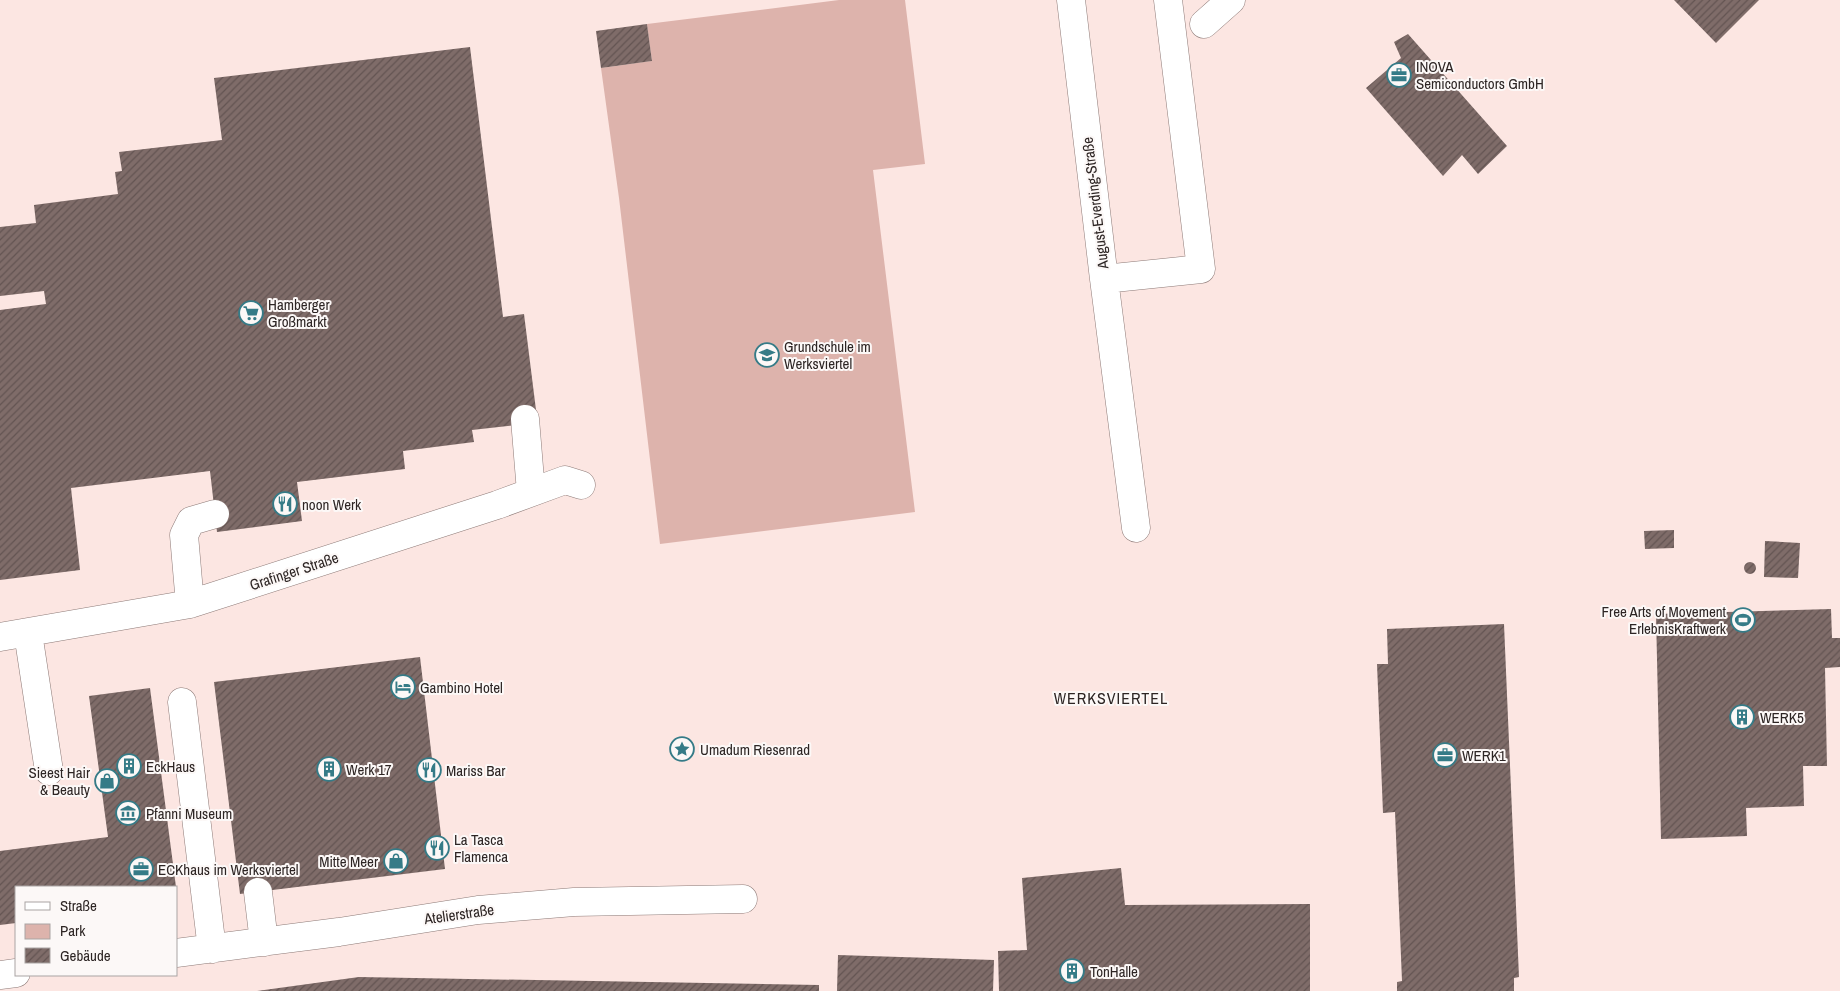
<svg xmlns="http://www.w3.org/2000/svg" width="1840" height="991" font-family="'Archivo Narrow',sans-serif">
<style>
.park{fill:#ddb3ac}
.building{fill:url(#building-hatch)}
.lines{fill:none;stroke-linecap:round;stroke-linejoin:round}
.minor-casing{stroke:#8d7a77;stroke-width:29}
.minor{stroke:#fff;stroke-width:28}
.labels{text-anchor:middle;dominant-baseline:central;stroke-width:4;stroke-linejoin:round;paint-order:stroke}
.poi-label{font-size:15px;fill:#2d2524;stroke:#fcf8f7;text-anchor:start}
.street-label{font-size:15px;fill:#2d2524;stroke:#fcf8f7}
.neighbourhood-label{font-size:16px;letter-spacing:1px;fill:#2d2524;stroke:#fcf8f7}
</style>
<defs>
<pattern id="building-hatch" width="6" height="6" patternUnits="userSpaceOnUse" patternTransform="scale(1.25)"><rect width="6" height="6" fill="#7f6c69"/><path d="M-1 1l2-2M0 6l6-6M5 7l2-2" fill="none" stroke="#635452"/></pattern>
</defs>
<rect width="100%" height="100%" fill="#fce6e2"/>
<!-- park -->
<path class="park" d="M 839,0 L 905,0 L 925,164 L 873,170 L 915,512 L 660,544 L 619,198 L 601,68 L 652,61 L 647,24 Z"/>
<!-- building -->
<path class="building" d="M 1674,0 L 1759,0 L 1716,43 Z
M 647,24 L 652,61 L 601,68 L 596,31 Z
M 1408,34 L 1507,146 L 1478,174 L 1462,155 L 1443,176 L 1366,88 L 1401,58 L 1394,42 Z
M 470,47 L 503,317 L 524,314 L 537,418 L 516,425 L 472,430 L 474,442 L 403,451 L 405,469 L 297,482 L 302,521 L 217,532 L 210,471 L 71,488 L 80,570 L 0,580 L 0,310 L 46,304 L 44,291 L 0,296 L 0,227 L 36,223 L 34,205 L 118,194 L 115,172 L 122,171 L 119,152 L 222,140 L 214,78 Z
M 1674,530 L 1674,548 L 1645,549 L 1644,531 Z
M 1765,541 L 1800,543 L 1798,578 L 1764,577 Z
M1744 568a6 6 0 1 1 12 0a6 6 0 1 1-12 0Z
M 1831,609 L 1832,638 L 1840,638 L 1840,667 L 1825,668 L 1827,766 L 1803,766 L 1804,806 L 1746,808 L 1747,836 L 1661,839 L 1656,614 Z
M 1504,624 L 1519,977 L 1514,978 L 1514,991 L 1397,991 L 1397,982 L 1402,981 L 1395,812 L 1383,813 L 1377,664 L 1388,664 L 1387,629 Z
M 420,657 L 445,869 L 240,894 L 214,682 Z
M 150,688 L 176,887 L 16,887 L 16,923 L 0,925 L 0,851 L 108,837 L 89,696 Z
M 1121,868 L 1125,905 L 1310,904 L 1310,991 L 999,991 L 998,951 L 1027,950 L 1022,878 Z
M 838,955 L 994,960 L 993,991 L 837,991 Z
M 359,977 L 819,985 L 819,991 L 257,991 Z"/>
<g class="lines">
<!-- minor casing -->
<g class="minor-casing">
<path id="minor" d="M 1071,0 L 1104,279 L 1201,269 L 1168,0
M 1204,24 L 1231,0
M 1104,279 L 1136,528
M 525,419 L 531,492
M 190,604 L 184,535 L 191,521 L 215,514
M 28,633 L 49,771
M 0,637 L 190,604 L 497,505 L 565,480 L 581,485
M 182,702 L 212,949
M 258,892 L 264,942
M 176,953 L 339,932 L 478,910 L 574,902 L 743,899
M 0,975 L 16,973"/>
</g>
<!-- minor -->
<use href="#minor" class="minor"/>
</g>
<!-- icons -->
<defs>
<g id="office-ring" transform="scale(1.25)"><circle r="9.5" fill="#fcf8f7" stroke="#357b87" stroke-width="1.5"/><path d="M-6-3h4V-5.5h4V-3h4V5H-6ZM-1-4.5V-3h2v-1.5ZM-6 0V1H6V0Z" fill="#357b87"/></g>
<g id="supermarket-ring" transform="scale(1.25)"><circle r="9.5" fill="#fcf8f7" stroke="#357b87" stroke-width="1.5"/><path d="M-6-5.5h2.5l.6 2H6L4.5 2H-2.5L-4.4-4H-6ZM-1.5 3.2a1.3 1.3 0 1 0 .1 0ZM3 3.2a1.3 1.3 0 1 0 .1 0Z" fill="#357b87"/></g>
<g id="school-ring" transform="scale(1.25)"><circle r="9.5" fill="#fcf8f7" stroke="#357b87" stroke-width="1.5"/><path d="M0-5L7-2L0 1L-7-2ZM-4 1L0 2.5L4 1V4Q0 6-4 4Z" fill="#357b87"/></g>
<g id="restaurant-ring" transform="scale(1.25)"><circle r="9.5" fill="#fcf8f7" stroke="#357b87" stroke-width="1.5"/><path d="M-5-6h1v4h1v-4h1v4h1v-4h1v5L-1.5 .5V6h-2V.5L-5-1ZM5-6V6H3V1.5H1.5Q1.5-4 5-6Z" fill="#357b87"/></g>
<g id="stadium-ring" transform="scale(1.25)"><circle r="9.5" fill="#fcf8f7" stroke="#357b87" stroke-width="1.5"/><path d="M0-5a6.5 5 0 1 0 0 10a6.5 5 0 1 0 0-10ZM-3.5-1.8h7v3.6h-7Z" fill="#357b87"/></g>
<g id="hotel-ring" transform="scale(1.25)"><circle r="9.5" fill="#fcf8f7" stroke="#357b87" stroke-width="1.5"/><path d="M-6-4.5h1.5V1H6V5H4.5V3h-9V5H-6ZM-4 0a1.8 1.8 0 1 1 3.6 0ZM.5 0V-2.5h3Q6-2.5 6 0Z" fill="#357b87"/></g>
<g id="building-ring" transform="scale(1.25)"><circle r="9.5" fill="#fcf8f7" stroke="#357b87" stroke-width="1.5"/><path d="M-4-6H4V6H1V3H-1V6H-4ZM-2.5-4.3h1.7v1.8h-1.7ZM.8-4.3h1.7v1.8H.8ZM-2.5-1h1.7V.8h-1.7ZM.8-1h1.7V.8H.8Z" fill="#357b87"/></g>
<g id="sight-ring" transform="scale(1.25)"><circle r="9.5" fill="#fcf8f7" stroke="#357b87" stroke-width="1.5"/><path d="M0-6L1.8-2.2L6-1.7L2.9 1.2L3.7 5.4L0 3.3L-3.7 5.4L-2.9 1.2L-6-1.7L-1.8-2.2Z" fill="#357b87"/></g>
<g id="shop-ring" transform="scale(1.25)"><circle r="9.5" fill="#fcf8f7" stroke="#357b87" stroke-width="1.5"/><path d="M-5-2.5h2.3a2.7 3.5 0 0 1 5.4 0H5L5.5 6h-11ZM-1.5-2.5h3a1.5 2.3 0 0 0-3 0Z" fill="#357b87"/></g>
<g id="museum-ring" transform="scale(1.25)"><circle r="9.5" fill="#fcf8f7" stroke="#357b87" stroke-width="1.5"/><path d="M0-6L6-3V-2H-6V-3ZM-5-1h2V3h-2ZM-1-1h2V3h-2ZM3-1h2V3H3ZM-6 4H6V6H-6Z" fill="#357b87"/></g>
</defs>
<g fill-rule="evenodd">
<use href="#office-ring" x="1399" y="75"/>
<use href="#supermarket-ring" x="251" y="313"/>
<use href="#school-ring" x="767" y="355"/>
<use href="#restaurant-ring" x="285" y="504"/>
<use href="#stadium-ring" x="1743" y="620"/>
<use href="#hotel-ring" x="403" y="687"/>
<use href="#building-ring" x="1742" y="717"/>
<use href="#sight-ring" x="682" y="749"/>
<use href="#office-ring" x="1445" y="755"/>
<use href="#building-ring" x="129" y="766"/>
<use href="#building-ring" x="329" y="769"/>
<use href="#restaurant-ring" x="429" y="770"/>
<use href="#shop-ring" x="107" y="781"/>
<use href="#museum-ring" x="128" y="813"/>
<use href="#restaurant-ring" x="437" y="848"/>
<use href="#shop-ring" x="396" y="861"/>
<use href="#office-ring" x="141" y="869"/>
<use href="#building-ring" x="1072" y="971"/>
</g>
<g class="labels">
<!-- poi labels -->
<g class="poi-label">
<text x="1416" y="66">INOVA<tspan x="1416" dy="17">Semiconductors GmbH</tspan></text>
<text x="268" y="304">Hamberger<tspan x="268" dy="17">Großmarkt</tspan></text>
<text x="784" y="346">Grundschule im<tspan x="784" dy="17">Werksviertel</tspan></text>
<text x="302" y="504">noon Werk</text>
<text x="1726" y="611" text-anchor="end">Free Arts of Movement<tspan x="1726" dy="17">ErlebnisKraftwerk</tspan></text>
<text x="420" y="687">Gambino Hotel</text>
<text x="1760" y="717">WERK5</text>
<text x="700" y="749">Umadum Riesenrad</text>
<text x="1462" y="755">WERK1</text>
<text x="146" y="766">EckHaus</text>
<text x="346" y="769">Werk 17</text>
<text x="446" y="770">Mariss Bar</text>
<text x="90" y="772" text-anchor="end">Sieest Hair<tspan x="90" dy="17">&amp; Beauty</tspan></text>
<text x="146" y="813">Pfanni Museum</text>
<text x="454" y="839">La Tasca<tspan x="454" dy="17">Flamenca</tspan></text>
<text x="378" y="861" text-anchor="end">Mitte Meer</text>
<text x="158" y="869">ECKhaus im Werksviertel</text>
<text x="1090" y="971">TonHalle</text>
</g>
<!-- street labels -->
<g class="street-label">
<text transform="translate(1095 203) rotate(-97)">August-Everding-Straße</text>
<text transform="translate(294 571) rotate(-18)">Grafinger Straße</text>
<text transform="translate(459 914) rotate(-8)">Atelierstraße</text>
</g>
<!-- neighbourhood labels -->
<g class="neighbourhood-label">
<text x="1111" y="698">WERKSVIERTEL</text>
</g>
</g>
<!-- legend -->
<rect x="15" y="886" width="162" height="90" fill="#fcf8f7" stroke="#a9a4a3"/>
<rect x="25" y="902" width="25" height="8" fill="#ffffff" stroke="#a9a4a3"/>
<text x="60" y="911" font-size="15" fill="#2d2524">Straße</text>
<rect x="25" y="924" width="25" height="15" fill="#ddb3ac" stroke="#a9a4a3"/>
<text x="60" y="936" font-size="15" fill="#2d2524">Park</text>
<rect x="25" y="948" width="25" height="15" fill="url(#building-hatch)" stroke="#a9a4a3"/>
<text x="60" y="961" font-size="15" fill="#2d2524">Gebäude</text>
</svg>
